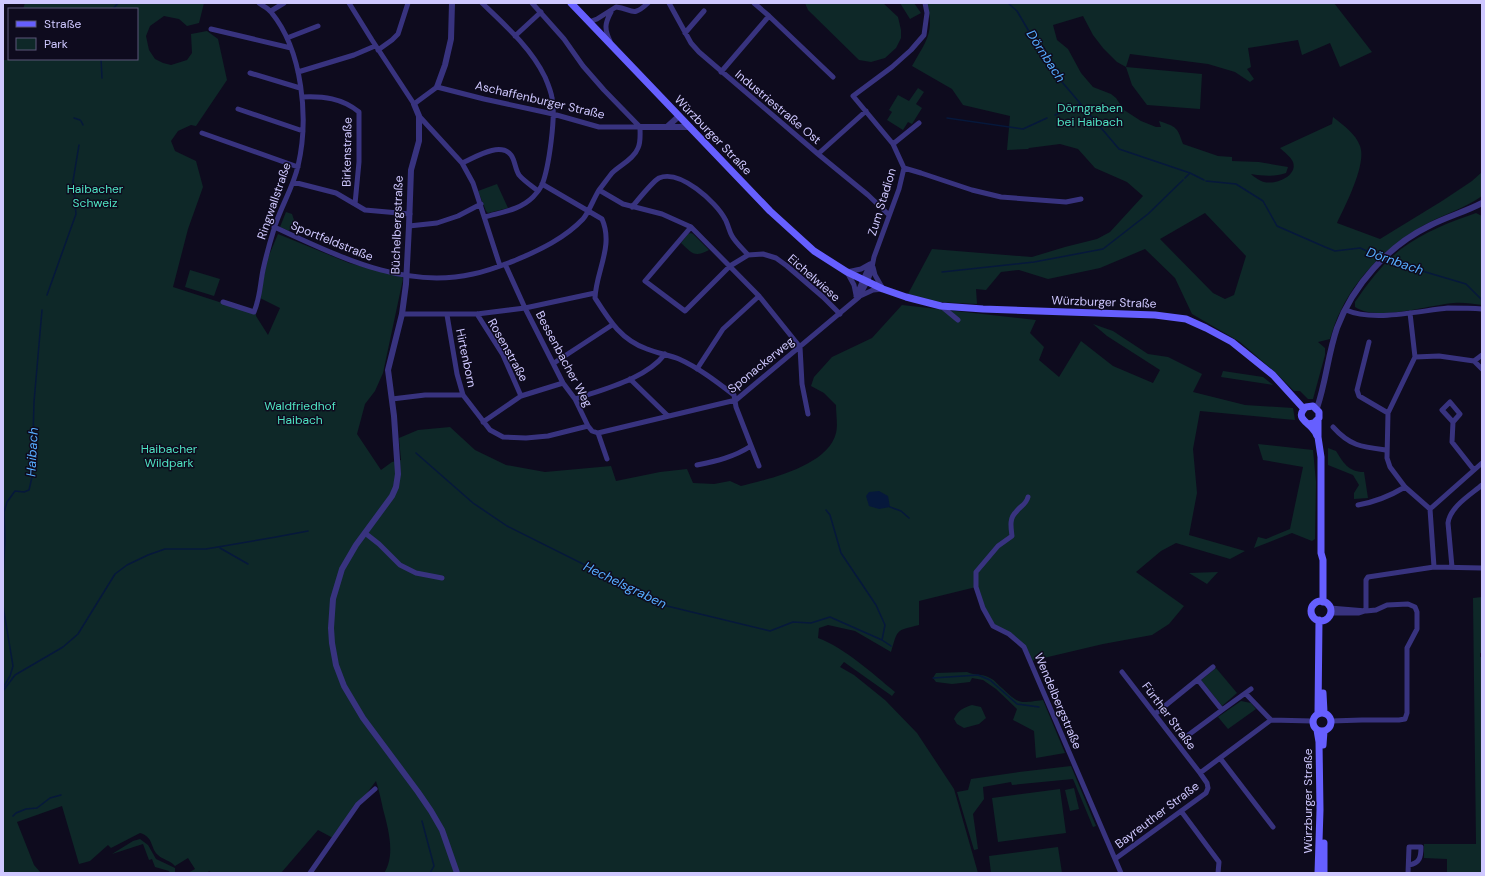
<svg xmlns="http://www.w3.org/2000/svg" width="1485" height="876" font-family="'DM Sans',sans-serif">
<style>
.green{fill:#0e2828;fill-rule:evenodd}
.water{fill:#06183b}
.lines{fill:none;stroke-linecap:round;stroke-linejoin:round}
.stream{stroke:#06183b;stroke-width:1.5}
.minor{stroke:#38337f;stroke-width:5}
.tertiary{stroke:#38337f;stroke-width:6}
.secondary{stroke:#665fff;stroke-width:7}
.labels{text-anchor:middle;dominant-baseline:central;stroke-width:3;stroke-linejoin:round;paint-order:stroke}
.street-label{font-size:12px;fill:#cfc8ff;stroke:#0e0b1e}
.park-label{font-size:12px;fill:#4fe3c2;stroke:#0e0b1e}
.water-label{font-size:13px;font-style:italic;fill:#56adff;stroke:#0e0b1e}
</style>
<rect width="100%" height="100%" fill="#0e0b1e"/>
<!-- green -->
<path class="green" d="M 25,3 L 204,3 L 199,23 L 187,26 L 179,19 L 164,16 L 150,26 L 146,36 L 149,50 L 155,59 L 163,63 L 171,65 L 187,60 L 192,53 L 191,34 L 207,31 L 218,39 L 227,80 L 196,126 L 191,125 L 178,131 L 171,141 L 175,151 L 196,161 L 203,187 L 188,229 L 173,287 L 256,314 L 256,316 L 268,335 L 280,308 L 260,298 L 267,260 L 278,234 L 349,263 L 402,277 L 403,279 L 383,373 L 375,391 L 365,404 L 357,434 L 381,470 L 392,462 L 401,460 L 399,438 L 418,430 L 450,427 L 475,450 L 506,465 L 545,472 L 611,466 L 616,481 L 660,472 L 687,469 L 693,483 L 714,484 L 730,481 L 741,486 C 769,479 828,466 836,433 C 838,425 836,414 836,405 L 824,393 L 811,386 L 814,377 L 832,357 L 872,338 L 902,305 L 1036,320 L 1030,333 L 1044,347 L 1039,360 L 1059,377 L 1081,341 L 1113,366 L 1153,383 L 1160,370 L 1107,336 L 1093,324 L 1113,331 L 1148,354 L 1168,357 L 1202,374 L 1193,392 L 1245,405 L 1293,408 L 1295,420 L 1200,411 L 1193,449 L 1197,493 L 1189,535 L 1245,551 L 1230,559 L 1176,543 L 1161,551 L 1136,572 L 1184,606 L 1169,624 L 1152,635 L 1103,644 L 1031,661 L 1024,646 L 993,626 L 976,587 L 919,601 L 919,625 C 895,631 898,629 891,652 L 855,631 L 828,625 L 819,628 L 818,638 C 845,648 872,673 895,692 L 892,696 L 844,662 L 840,667 L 854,675 L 885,700 L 917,733 L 954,789 L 978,873 L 384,873 C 396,855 388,828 383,809 C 381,800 379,790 376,781 L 333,838 L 318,830 L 281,873 L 212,873 L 209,871 L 207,873 L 188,873 L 195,869 L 188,858 L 175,866 C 170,860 163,860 158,855 C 150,848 154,837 140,833 L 111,848 L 108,845 L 90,861 L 79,864 L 62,806 L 17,822 L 34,865 L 41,873 L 3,873 L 3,60 L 7,60 L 9,58 L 137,59 L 137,9 L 23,9 Z
M 805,3 L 883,3 L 898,17 L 901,30 L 901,38 L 896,48 L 885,58 L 871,62 L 859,60 L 808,10 Z
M 900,3 L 914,3 L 921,13 L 910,19 Z
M 927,3 L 1334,3 L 1372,52 L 1340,67 L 1330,43 L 1302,55 L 1298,40 L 1248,48 L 1251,67 L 1247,69 L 1254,79 L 1250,82 L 1235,72 L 1208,64 L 1130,54 L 1126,67 L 1202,74 L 1200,109 L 1147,105 L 1132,85 L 1126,67 L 1117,62 L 1103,48 L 1093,35 L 1083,16 L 1053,25 L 1057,40 L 1068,49 L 1081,73 L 1093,87 L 1111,94 L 1116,98 L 1124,110 L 1141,121 L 1156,127 L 1161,127 L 1159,121 C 1177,127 1177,127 1183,144 L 1218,156 L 1232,157 L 1232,161 L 1259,162 L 1288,167 L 1286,173 C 1274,177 1263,176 1251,174 C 1254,177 1260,181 1264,182 C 1275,185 1298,176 1293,162 C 1291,157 1284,152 1280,148 L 1332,124 L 1333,117 C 1343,125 1356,134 1360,146 C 1367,164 1345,206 1337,223 L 1380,239 L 1442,201 L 1472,181 L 1482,172 L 1482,196 C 1465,208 1445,214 1428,223 C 1392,242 1358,274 1341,310 C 1336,319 1333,329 1330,339 L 1318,342 L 1325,348 L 1325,355 L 1313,399 L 1308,399 L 1300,391 L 1294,391 L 1276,373 L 1240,342 L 1192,314 L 1175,278 L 1145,249 L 1100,268 L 1048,279 L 1019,270 L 1001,272 L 986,290 L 976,289 L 977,304 L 940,302 L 908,294 L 932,249 L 1032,257 L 1065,247 L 1097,239 L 1110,232 L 1143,196 L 1127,182 L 1095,168 L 1078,149 L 1060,144 L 1029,148 L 1028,149 L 1007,150 L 1010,116 L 963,105 L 952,89 L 912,66 C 926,41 935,33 927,3 ZM 1205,213 L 1246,256 L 1234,295 L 1225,299 L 1213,293 L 1160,239 Z
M 918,88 L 924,92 L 916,104 L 922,108 L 912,124 L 908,122 L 903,130 L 887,120 L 892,112 L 889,110 L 898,95 L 909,101 Z
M 497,184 L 508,208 L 488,213 L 486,211 L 478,191 Z
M 286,212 L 292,214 L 294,220 L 289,231 L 280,227 Z
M 1476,213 L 1482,216 L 1482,305 C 1473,304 1463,302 1454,303 C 1428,305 1377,322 1355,307 L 1355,302 C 1368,283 1383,263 1401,249 C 1424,232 1450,222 1476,213 Z
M 691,233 L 693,234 L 709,250 C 694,258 692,253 681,243 L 688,234 Z
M 190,270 L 220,279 L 214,296 L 185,287 Z
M 1223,371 L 1263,377 L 1273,385 L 1221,377 Z
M 1258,444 L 1313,450 L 1316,482 L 1315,539 L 1312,541 L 1292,533 L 1254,548 L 1258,537 L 1266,539 L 1290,529 L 1303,467 L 1263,460 Z
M 1328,448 L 1336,451 C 1343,462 1348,472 1364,472 L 1368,498 L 1354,499 L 1354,493 L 1359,485 L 1353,475 L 1328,465 Z
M 1218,572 L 1207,584 L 1189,573 Z
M 1482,597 L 1482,653 L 1480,653 L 1480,657 L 1482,657 L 1481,873 L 1447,873 L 1447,859 L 1424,858 L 1424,844 L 1476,844 L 1473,598 Z
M 1216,668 L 1237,693 L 1222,706 L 1201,680 Z
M 967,672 C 976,676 981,673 990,678 C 995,680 998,685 1002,688 C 1020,705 1019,703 1043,700 L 1065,753 L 1036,758 L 1034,731 L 1013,720 L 1017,709 L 996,689 L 983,680 L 972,678 L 970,682 L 952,684 L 936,682 L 933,678 L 936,673 Z
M 1241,701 L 1251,703 L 1256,709 L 1228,729 L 1218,717 Z
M 972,705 L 981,707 L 986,718 L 979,724 L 964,728 L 957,724 L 954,719 C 958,710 963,708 972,705 Z
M 1071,766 L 1096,826 L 1093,827 L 1073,779 L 1012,785 L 1011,782 L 983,787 L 984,799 L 973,814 L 978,849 L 974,850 L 957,792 L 968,790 L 971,779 L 1019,772 Z
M 1074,788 L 1079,809 L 1070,811 L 1065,790 Z
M 1060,789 L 1066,833 L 998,842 L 992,798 Z
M 140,839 L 148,845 L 156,859 L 175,868 L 175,873 L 170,873 L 169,871 L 155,867 L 152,859 L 149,860 L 143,844 L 112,854 L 133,841 Z
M 1058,847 L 1062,873 L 991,873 L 989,856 Z"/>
<!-- water -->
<path class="water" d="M 879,491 L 888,496 L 890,507 L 879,509 L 869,506 L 866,496 L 869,492 Z"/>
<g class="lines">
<!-- stream -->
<path class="stream" d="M 1008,3 L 1017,11 L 1051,69 L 1119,149 L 1190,173 L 1204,180
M 113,9 L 118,3
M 101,59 L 102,78
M 1055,115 L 1080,104
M 74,118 L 80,120
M 947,118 L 1023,129 L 1047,118
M 81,121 L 83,125
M 1185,178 L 1189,174
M 1206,181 L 1236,184 L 1263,201 L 1277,226 L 1325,247 L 1335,251 L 1360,248 L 1381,257
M 1387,259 L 1412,268 L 1466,284 L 1482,300
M 942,272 L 1034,262 L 1103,249 L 1148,214 L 1183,180
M 47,295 L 76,214 L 73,181 L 79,145
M 416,453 L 473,503 L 507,526 L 667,606 L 770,631 L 793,622 L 811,623 L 830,617 L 882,640 L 891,646
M 890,507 L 901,511 L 909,518
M 826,510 L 830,515 L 841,553 L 876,605 L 885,625 L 882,640
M 220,548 L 248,564
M 3,577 L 5,539 L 4,512 L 7,502 L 15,491 L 24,492 L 29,490 L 32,477 L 34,402 L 42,310
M 3,606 L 13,666 L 10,676 L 3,688
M 933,678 L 978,675 L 990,680 L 1017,704 L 1039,707
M 3,691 L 15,675 L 63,647 L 78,634 L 115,574 L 127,565 L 148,555 L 165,549 L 206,549 L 276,537 L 308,531
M 13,816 L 16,813 L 26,809 L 37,808 L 50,798 L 61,795
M 422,821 L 434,866 L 430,873"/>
<!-- minor -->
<path class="minor" d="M 349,3 L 372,40 L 414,104 L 437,87 L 484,99 L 553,114 L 599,127 L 640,127
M 482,3 C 505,25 531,48 545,77 C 548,84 551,91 552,98 C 556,116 549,167 542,185 C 540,189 536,194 533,197 C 520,210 502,212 485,217
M 532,3 L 564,39 L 583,66 L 604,90 L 640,127
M 669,3 L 691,43 L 699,52 L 818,154 L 868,195 L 889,215
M 754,3 L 769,16 L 833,77
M 271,11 L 284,3
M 589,22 L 597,19 L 616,7 C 633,9 632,18 648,3
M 211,29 L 291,48
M 685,33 L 704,11
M 515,36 L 541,12
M 287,38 L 318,26
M 610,41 C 604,29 605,23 611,12
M 378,50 L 392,40 L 398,34 L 408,3
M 298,72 L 354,55 L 375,46
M 721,72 L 769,16
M 250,73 L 300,88
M 302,97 C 323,96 342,98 359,112 L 359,162 L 355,204
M 238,109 L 303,131
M 419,116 L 462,163 L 473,183 L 477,195 L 500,266
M 202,133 L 298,167
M 893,144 L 919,123
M 818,154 L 866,111
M 462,163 C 474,158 500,141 511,155 C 515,160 515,169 519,175 C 524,181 532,186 538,191
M 904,168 L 921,173 L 972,190 L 1001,197 L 1066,202 L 1081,199
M 293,182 L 336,193 L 365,210 L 410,214
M 542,184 L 602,219 C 614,246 596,271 595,298 C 609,320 621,340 647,349 C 657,353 669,355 679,359 C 699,368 717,382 734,395 L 736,407 L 759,466
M 599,190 L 623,204 L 662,214 L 691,227 L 759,296 L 800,347 L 802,384 L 808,414
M 632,207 C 638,200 652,182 659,178 C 680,169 716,202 725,219 C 728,224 729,231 732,236 C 736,243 743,249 748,255
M 409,226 L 437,223 L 458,216 L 481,204
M 274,227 C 337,255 402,290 473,274 C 488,271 503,265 516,260 C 540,250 565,238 583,219 C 588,214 594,198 599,190 C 603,185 608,178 612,173 C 620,165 634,159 638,148 C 641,142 640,134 640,127
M 691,227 L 645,281 L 685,311 L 730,266 L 748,255 L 763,254 L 776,258 L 787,266 L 823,297 L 840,314
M 505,264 L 525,308 L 563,383 L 575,399 L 588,426 L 592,431 L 598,433
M 856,295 L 854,285 L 847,272 L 861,269 L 870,264
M 856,296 L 870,264
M 860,296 L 873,290 L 883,289 L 875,275 L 873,267
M 223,302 L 254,312 C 260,298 260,285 263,270 C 266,256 270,242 274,229 C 280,208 293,188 298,166 C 309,119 303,51 271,12 C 268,8 263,6 259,3
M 941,306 L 958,320
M 1346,310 C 1373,322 1418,311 1448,308 C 1459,308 1471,308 1482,309
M 1410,313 L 1415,357 L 1388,413 L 1387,458 L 1390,467 L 1405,487 L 1430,509 L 1434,567
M 402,314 L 477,314 L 525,308 L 595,293
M 477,314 L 503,355 L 521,396
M 447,315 L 457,374 L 463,395 L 490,430 L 503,437 L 526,438 L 548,436 L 588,426
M 1369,342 L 1357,390 L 1359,396 L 1388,413
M 1415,357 L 1439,356 L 1474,361 L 1482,369
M 1474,361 L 1482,355
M 554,363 L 612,325
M 697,369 L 723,329 L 759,296
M 630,379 L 668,416
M 392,399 L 425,395 L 463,395
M 575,399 C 604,389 646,379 665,354
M 483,422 L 521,396 L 563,383
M 1453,422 L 1460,414 L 1450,402 L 1442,410 L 1453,422 L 1452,442 L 1474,470
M 1333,427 C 1350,446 1362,447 1386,450
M 598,433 L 736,400 L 859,297 L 867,282 L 871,272 L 874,257 L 899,189 L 904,168 L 893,144 L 853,96 L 892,67 L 911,50 L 924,35 L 927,13 L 925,3
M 598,433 L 607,459
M 697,465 C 717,461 734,457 751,446
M 1028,497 C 1026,505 1020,506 1016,512 C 1009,518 1011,528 1012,536 L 998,546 L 976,572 L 976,587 L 983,608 L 993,626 L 1009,634 L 1024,647 L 1121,873
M 1358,505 C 1375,502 1390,496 1405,487
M 1430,509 L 1482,463
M 365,533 L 379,544 L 400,565 L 416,573 L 442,578
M 1452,567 L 1448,523 C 1450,507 1470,495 1482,485
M 1330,608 L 1366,611 L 1376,610 L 1387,605 L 1408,604 L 1415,607 L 1417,612 L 1417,629 L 1407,648 L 1407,713 L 1405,719 L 1399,720 L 1362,720 L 1331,721
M 1366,611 L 1366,580 L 1368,577 L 1434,567 L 1482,568
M 1330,613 L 1359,613 L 1365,611
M 1122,672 L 1200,773
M 1198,680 L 1222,710 L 1251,689
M 1246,694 L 1271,720
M 1155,714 L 1213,667
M 1187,736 L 1222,710
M 1220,758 L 1273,827
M 1181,811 L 1219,862 L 1218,873
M 1115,859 L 1206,793 L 1208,788 L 1207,783 L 1200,773 L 1271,720 L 1312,721
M 310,873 L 358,804 L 375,789
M 1408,873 L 1409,847 L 1421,847 C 1421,857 1420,863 1409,865"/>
<!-- tertiary -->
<path class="tertiary" d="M 437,87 L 445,65 L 451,39 L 452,3
M 414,104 L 419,116 L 419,141 L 411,170 L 409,226 L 406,284 L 402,314 L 388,370 L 394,416 L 398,474 L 396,487 L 392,496 L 356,545 L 342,569 L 333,599 L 331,628 L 332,643 L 336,665 L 344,686 L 363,718 L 418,792 L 431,811 L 442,830 L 457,873
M 668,126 L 679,116
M 640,127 L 690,127
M 1317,408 C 1326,382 1328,354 1337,328 C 1353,285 1388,246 1429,226 C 1446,217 1465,212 1482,203"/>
<!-- secondary -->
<path class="secondary" d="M 571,3 L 770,211 L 814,251 L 847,272 L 883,289 L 906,297 L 941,306 L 983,309 L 1155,315 L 1186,319 L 1206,328 L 1232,342 L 1273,375 L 1304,409
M 1318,421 L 1318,437 L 1321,457 L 1321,553 L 1323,560 L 1323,602
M 1308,424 L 1314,423 L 1319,418 L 1319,412 L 1313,406 L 1306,407 C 1295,417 1306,421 1312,428 C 1314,430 1316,433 1317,436
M1311 611a10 10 0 1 1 20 0a10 10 0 1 1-20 0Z
M 1323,693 L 1324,712
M1313 722a9 9 0 1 1 18 0a9 9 0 1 1-18 0Z
M 1318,713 L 1319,620
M 1317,730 L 1319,742 L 1320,810 L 1318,873
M 1323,745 L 1324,731
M 1324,843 L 1324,873"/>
</g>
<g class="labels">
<!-- street labels -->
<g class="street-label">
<text transform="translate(540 100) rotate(13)">Aschaffenburger Straße</text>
<text transform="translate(778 107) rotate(40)">Industriestraße Ost</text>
<text transform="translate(713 135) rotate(46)">Würzburger Straße</text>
<text transform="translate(347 152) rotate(-89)">Birkenstraße</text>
<text transform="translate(274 201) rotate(-71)">Ringwallstraße</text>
<text transform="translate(882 202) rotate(-73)">Zum Stadion</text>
<text transform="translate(397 225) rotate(-88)">Büchelbergstraße</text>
<text transform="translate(332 241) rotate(22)">Sportfeldstraße</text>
<text transform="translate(814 278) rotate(41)">Eichelwiese</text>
<text transform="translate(1104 302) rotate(2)">Würzburger Straße</text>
<text transform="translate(508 350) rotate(61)">Rosenstraße</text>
<text transform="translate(466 358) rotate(78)">Hirtenborn</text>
<text transform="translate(564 359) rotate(62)">Bessenbacher Weg</text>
<text transform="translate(761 365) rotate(-39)">Sponackerweg</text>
<text transform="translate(1058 701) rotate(67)">Wendelbergstraße</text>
<text transform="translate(1169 716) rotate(53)">Fürther Straße</text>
<text transform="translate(1308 801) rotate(-90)">Würzburger Straße</text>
<text transform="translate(1157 815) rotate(-37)">Bayreuther Straße</text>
</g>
<!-- park labels -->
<g class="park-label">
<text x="1090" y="108">Dörngraben<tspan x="1090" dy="14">bei Haibach</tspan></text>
<text x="95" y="189">Haibacher<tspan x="95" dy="14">Schweiz</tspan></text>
<text x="300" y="406">Waldfriedhof<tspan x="300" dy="14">Haibach</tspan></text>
<text x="169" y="449">Haibacher<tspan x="169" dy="14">Wildpark</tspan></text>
</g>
<!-- water labels -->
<g class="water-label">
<text transform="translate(1046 56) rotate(57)">Dörnbach</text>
<text transform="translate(1395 261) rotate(19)">Dörnbach</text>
<text transform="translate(32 452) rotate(-87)">Haibach</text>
<text transform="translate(625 585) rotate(26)">Hechelsgraben</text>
</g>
</g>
<!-- border -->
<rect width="1485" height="876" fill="none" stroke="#cfc8ff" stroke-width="8"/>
<!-- legend -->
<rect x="8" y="8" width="130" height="52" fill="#0e0b1e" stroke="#5b5778"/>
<rect x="16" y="21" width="20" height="6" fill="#665fff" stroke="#5b5778"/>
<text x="44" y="28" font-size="12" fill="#cfc8ff">Straße</text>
<rect x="16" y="38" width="20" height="12" fill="#0e2828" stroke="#5b5778"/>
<text x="44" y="48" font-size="12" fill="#cfc8ff">Park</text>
</svg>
